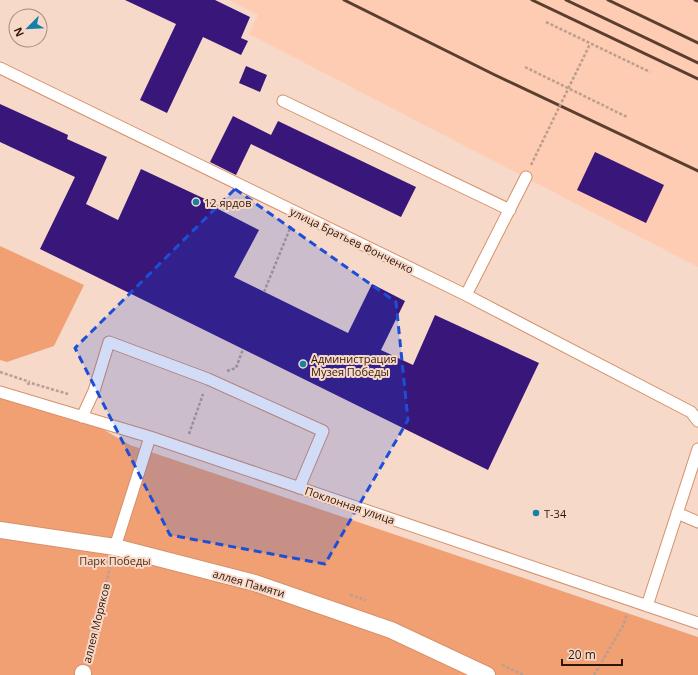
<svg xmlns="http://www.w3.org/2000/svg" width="698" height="675" font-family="'Open Sans',sans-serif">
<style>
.built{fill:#fdccb2}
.green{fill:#f0a072}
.building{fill:#38167a}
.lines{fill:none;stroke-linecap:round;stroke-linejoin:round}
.service-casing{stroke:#d7916a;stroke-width:13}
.pedestrian-casing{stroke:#d7916a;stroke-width:18}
.path{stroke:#bb9e8e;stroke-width:2.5;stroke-dasharray:3 2;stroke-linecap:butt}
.service{stroke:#fff;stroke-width:11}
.pedestrian{stroke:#fff;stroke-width:16}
.rail{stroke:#5a3e2e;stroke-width:3}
.path-bridge{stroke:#bb9e8e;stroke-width:2.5;stroke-dasharray:3 2;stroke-linecap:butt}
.marked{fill:#1d4ed8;fill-opacity:0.2;stroke:#1d4ed8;stroke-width:3;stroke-dasharray:8 5;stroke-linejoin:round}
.poi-dot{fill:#1481a9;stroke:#f7d9c9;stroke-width:1.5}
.labels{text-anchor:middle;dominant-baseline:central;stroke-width:4;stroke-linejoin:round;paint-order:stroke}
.poi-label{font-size:11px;fill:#311606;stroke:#f7d9c9;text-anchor:start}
.street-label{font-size:11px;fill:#311606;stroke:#f7d9c9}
.park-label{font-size:11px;fill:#572d12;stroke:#f7d9c9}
</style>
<rect width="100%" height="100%" fill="#f7d9c9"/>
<!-- built -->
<path class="built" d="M 229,0 L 698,0 L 698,267 L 249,34 L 258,15 Z"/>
<!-- green -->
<path class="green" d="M 0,246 L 84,285 L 54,346 L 7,362 L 0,360 Z
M 0,390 L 82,417 L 130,445 L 698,637 L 698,675 L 0,675 Z"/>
<!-- building -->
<path class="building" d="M 125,0 L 215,0 L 250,17 L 241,38 L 248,41 L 241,55 L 203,37 L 167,113 L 140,100 L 176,24 Z
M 246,66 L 267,75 L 260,92 L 239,83 Z
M 0,104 L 68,135 L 67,139 L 107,157 L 86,204 L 118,220 L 141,169 L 220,206 L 218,209 L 259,230 L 234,277 L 348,333 L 372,284 L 405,301 L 381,350 L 413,365 L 435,315 L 539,363 L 488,470 L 40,249 L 75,177 L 0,142 Z
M 233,116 L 271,135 L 278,121 L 416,187 L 401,217 L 251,144 L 236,175 L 210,162 Z
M 595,152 L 664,185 L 646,223 L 577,190 Z"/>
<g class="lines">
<!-- service casing -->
<g class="service-casing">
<path id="service" d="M 0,68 L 466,295 L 691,412 L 698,421
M 283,101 L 510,210
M 466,295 L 526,177
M 0,392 L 150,437 L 698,623
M 82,417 L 94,391 L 109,342 L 208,379 L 323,431 L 299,488
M 677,513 L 698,522
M 115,547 L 150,437
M 647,606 L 698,449"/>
</g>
<!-- pedestrian casing -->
<g class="pedestrian-casing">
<path id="pedestrian" d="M 0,530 L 115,547 L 255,583 L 391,630 L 487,675
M 83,675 L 83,673"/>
</g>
<!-- path -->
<path class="path" d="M 546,22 L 650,72
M 525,67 L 627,117
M 264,292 L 291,226
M 227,371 L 236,368 L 243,349
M 0,372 L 30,382
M 27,384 L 31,383 L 68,394
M 189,434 L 203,394
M 350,595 L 366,600
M 88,656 L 111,563
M 502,665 L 524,675
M 594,675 L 623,626 L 627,614"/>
<!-- service -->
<use href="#service" class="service"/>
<!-- pedestrian -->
<use href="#pedestrian" class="pedestrian"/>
<!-- rail -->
<path class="rail" d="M 344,0 L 495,75 L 698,171
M 532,0 L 698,79
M 566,0 L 698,63
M 608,0 L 698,43
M 695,0 L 698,1"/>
<!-- path-bridge -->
<path class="path-bridge" d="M 531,165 L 590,44"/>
</g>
<!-- marked area -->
<path class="marked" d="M 235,189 L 396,302 L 408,420 L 325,564 L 170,535 L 75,348 Z"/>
<!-- markers -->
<g class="poi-dot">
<circle cx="196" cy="202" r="4"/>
<circle cx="303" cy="364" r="4"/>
<circle cx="536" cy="513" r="4"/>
</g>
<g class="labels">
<!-- poi labels -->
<g class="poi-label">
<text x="204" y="202">12 ярдов</text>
<text x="311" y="358">Администрация<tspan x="311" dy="13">Музея Победы</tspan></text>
<text x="544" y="513">Т-34</text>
</g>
<!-- street labels -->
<g class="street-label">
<text transform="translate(352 240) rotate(26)">улица Братьев Фонченко</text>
<text transform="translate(350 505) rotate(19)">Поклонная улица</text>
<text transform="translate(249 583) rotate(16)">аллея Памяти</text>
<text transform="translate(96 623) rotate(-76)">аллея Моряков</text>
</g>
<!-- park labels -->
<g class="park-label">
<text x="115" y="560">Парк Победы</text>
</g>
</g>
<!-- north arrow -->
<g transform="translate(28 28) rotate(246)"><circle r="19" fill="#f7d9c9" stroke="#a88b7b"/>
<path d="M0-3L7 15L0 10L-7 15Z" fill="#1481a9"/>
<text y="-6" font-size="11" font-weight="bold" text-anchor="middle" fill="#311606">N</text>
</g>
<!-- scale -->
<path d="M562 659v6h60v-6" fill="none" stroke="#311606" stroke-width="2"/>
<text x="568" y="659" font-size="12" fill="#311606" stroke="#f7d9c9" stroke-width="3" paint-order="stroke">20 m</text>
</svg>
